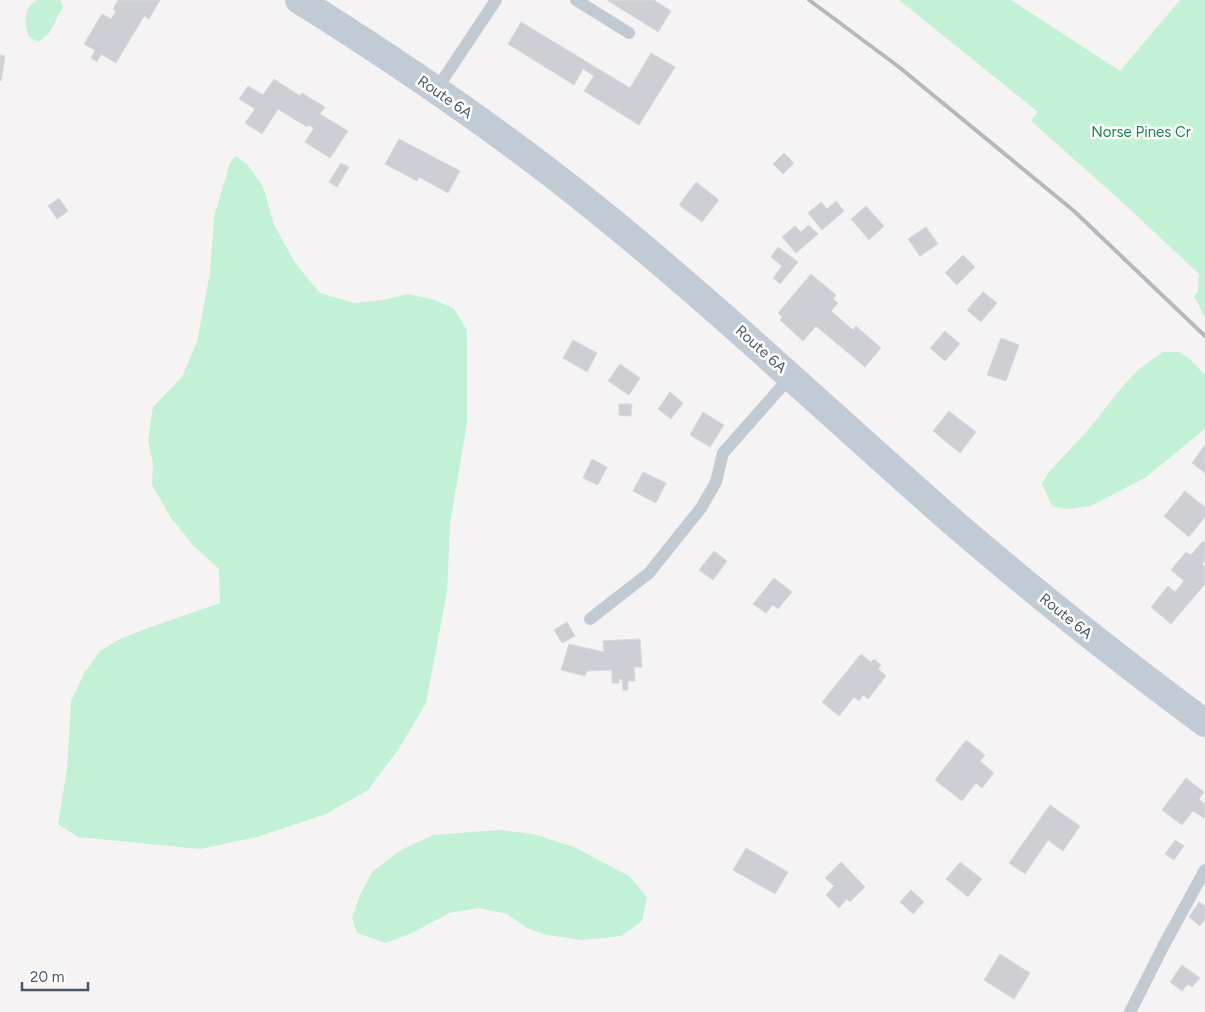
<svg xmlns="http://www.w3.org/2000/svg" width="1205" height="1012" font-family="Figtree,sans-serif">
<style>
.green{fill:#c3f1d5}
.building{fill:#cdcfd5;stroke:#d7d9de}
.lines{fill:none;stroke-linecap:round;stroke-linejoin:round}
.lane{stroke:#c1cad2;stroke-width:12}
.secondary{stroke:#c1cbd6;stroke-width:28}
.rail{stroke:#b5b8bd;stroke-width:4}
.labels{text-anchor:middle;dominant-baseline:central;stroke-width:5;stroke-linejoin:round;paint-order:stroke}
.street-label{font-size:15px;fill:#4a5661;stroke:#fff}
.park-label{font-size:15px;fill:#17864f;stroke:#fff}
</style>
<rect width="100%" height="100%" fill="#f5f3f3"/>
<!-- green -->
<path class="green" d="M 37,0 L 60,0 L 63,7 L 49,33 L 38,42 L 29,37 C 24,24 23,8 37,0 Z
M 899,0 L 1011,0 L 1120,71 L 1180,0 L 1205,0 L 1205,318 L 1194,296 L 1198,292 L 1199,274 L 1120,200 L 1031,121 L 1038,112 Z
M 236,156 L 247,164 L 263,186 L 274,225 L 295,263 L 320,293 L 354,303 L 383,300 L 408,294 L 435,300 L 454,309 L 467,330 L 467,423 L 450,524 L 447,591 L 426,703 L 400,747 L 368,790 L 326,814 L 257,837 L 200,849 L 78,837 L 58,824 L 67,769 L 71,701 L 85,672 L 100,651 L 118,640 L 145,629 L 220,603 L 219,569 L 193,545 L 171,518 L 152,485 L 153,464 L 148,440 L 153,407 L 182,377 L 197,342 L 210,273 L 214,217 L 230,163 Z
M 1163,352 L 1179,352 L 1191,360 L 1205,375 L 1205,429 L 1146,477 L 1091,506 L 1066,509 L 1052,506 L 1042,484 L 1049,472 L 1088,430 L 1123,386 L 1139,369 Z
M 499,830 L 533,834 L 574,847 L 629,876 L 647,897 L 642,921 L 621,936 L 582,940 L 547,935 L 527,928 L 507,914 L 478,908 L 449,913 L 412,933 L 386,943 L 357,933 L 352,918 L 360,895 L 373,871 L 401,850 L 433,835 Z"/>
<!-- building -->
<path class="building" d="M 118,0 L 160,0 L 149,19 L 144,16 L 116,63 L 101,54 L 97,62 L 91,58 L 95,50 L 84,44 L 102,14 L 111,19 L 116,11 L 113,9 Z
M 607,0 L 654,0 L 671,11 L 658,32 Z
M 521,22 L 630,88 L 651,53 L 675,67 L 639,125 L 584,91 L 594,76 L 583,69 L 574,85 L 508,44 Z
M 0,55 L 5,56 L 1,81 L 0,81 Z
M 274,79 L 300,96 L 302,93 L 325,107 L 320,114 L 348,131 L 330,158 L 305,142 L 314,128 L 308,125 L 307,127 L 278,109 L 262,134 L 245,123 L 255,109 L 239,99 L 248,86 L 263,95 Z
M 399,139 L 460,171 L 448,193 L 419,177 L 417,181 L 385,164 Z
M 784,153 L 794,163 L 783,174 L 773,164 Z
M 341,163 L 349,167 L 337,187 L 329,182 Z
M 696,182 L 719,200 L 702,222 L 679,205 Z
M 59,198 L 68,211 L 57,219 L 48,206 Z
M 836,201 L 844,211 L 822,230 L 808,213 L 821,202 L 827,209 Z
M 866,206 L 884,226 L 869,240 L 851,219 Z
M 809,225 L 818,234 L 796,253 L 782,237 L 795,226 L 801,232 Z
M 926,227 L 938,244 L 920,256 L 908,239 Z
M 778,247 L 798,262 L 780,284 L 773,278 L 782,266 L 771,257 Z
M 963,255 L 975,267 L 957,285 L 945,273 Z
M 811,274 L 836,295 L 833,299 L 838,303 L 831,311 L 853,330 L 856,326 L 881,348 L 865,367 L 816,326 L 803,341 L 780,320 L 782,317 L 778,313 Z
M 983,292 L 997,303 L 981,322 L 967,310 Z
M 945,331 L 960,344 L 945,361 L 930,348 Z
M 1001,338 L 1019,345 L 1006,381 L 987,375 Z
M 573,340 L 597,353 L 587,372 L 563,358 Z
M 620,364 L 640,378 L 629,395 L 608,381 Z
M 670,392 L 683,403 L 671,419 L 658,409 Z
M 619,404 L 632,404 L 631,416 L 619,415 Z
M 949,411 L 976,432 L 960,453 L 933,431 Z
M 703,412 L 724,425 L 710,447 L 690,435 Z
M 1205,445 L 1205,473 L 1192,463 Z
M 592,459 L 607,467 L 598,485 L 583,478 Z
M 643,472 L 666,483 L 656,503 L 633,491 Z
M 1185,491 L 1205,507 L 1205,517 L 1189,537 L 1164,516 Z
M 1203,541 L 1205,543 L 1205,560 L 1202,564 L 1205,567 L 1205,584 L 1171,624 L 1151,607 L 1168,586 L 1175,592 L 1184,581 L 1171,570 L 1186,552 L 1191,555 Z
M 714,551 L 727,561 L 713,580 L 699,570 Z
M 774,578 L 792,592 L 778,609 L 773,605 L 766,613 L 753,604 Z
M 567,622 L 575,636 L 562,643 L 554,630 Z
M 640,639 L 642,667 L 634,667 L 635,681 L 628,681 L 628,690 L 623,690 L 622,679 L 619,679 L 619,683 L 612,683 L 612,670 L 587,671 L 585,676 L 561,670 L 569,644 L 604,652 L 603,641 Z
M 861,654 L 871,662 L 874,659 L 881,665 L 878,669 L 886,676 L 868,699 L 863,695 L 859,701 L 854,697 L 839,716 L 822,702 Z
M 966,740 L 985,755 L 980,761 L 994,773 L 982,788 L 976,783 L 962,801 L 935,780 Z
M 1186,778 L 1204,792 L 1199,799 L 1205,804 L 1205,816 L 1204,818 L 1193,811 L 1182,825 L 1162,810 Z
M 1050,805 L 1080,826 L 1063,851 L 1048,840 L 1025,874 L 1009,863 Z
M 1175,840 L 1184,846 L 1174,860 L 1165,854 Z
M 746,848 L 788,872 L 775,894 L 733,870 Z
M 841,862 L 865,887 L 850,902 L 847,899 L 839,908 L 826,895 L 834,886 L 825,878 Z
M 960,862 L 982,879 L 968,897 L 946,879 Z
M 911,890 L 924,902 L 913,914 L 900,902 Z
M 1199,902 L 1205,906 L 1205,919 L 1200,926 L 1189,917 Z
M 1000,954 L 1030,973 L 1014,999 L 984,980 Z
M 1182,965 L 1200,978 L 1192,987 L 1188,984 L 1182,991 L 1170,982 Z"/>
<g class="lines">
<!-- lane -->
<path class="lane" d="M 576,0 L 629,33
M 436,90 L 496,0
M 590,619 L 649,573 L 701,508 L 716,482 L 723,453 L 791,376
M 1130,1012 L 1165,943 L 1205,870"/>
<!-- secondary -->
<path class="secondary" d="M 299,0 C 401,64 501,132 595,208 C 719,308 834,418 954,523 C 1035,593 1119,659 1205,723"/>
<!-- rail -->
<path class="rail" d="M 809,0 L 899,67 L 1074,211 L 1205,336"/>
</g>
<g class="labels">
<!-- street labels -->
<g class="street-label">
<text transform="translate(445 97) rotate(35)">Route 6A</text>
<text transform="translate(761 349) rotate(42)">Route 6A</text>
<text transform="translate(1066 616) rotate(39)">Route 6A</text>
</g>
<!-- park labels -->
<g class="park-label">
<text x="1141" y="132">Norse Pines Cr</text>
</g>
</g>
<!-- scale -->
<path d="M22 982v8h66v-8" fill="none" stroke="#4a5661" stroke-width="2.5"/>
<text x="30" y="982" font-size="15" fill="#4a5661" stroke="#ffffff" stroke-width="4" paint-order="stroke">20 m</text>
</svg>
